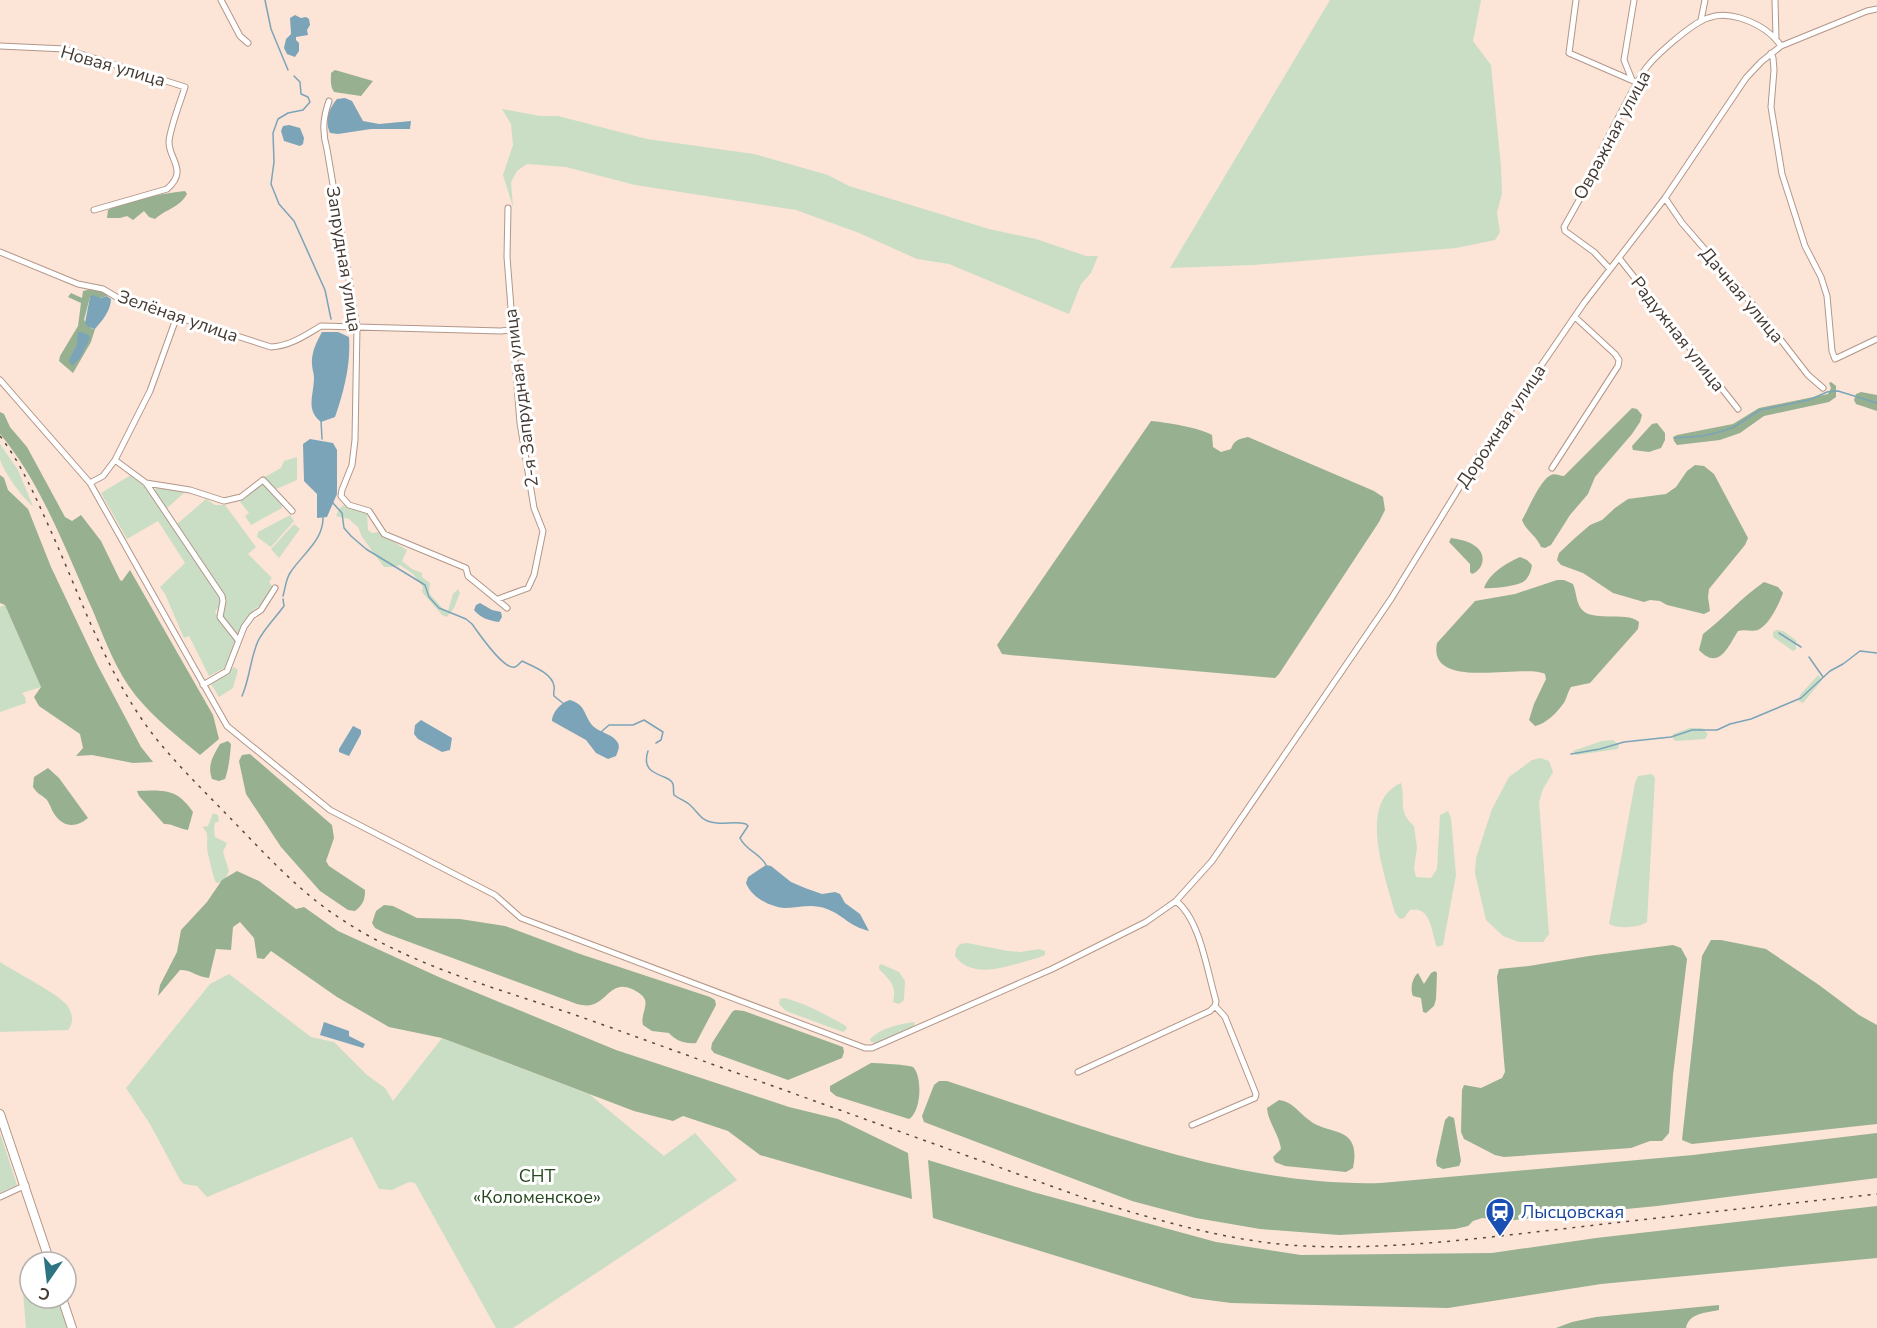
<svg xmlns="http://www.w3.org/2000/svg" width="1877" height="1328" font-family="'Nunito Sans',sans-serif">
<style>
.green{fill:#cadec6}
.forest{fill:#96b090}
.water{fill:#7ba4b8}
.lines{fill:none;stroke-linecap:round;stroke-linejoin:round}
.stream{stroke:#7ba4b8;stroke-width:1.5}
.minor-casing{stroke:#b29788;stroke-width:7}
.secondary-casing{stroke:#b29788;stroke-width:10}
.minor{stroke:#fff;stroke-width:5}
.secondary{stroke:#fff;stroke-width:8}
.rail{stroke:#574a43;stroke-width:1.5;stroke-dasharray:3 6;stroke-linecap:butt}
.labels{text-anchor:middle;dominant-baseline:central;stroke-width:6;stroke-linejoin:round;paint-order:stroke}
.street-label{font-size:18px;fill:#443932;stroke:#fff}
.park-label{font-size:18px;fill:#25491d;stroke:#fff}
.transit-label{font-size:18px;fill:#164399;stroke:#fff;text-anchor:start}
</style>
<rect width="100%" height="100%" fill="#fce4d7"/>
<!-- green -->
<path class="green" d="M 1330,0 L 1481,0 L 1473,41 L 1491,65 L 1501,167 L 1502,194 L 1497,212 L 1500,232 L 1495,240 L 1456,248 L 1254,265 L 1170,268 Z
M 502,109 L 540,116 L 558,116 L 647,139 L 754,154 L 828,175 L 849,186 L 989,229 L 1036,239 L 1086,256 L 1098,256 L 1091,273 L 1081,284 L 1069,314 L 949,264 L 917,259 L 859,233 L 796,210 L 635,185 L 566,167 L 527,164 L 517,171 L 511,182 L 513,207 L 503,175 L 513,145 L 511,124 Z
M 0,444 L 18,470 L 33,506 C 23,499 3,471 0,459 C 0,455 0,449 0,444 Z
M 297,457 L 297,480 L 274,490 L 263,478 L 281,468 L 284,461 Z
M 131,475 L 144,486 L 220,595 L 222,602 L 215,612 L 227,631 L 237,641 L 226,667 L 209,676 L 189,636 L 184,638 L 165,594 L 160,587 L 185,563 L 158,521 L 127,539 L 101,493 Z
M 263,483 L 282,504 L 282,508 L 251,525 L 245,516 L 249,513 L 240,502 Z
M 159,487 L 185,492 L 166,509 L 154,490 Z
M 206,499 L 215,505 L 225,505 L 256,547 L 248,554 L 272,578 L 269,582 L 273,587 L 261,608 L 259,606 C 249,613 245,624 239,635 L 222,616 C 223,612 226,606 226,602 C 226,592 185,536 177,524 Z
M 344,505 L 367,512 L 368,530 L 372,533 L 378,532 L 407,550 L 402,561 L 412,569 L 422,573 L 422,577 L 430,583 L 429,593 L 443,609 L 448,611 L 453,594 L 458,589 L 460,593 L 454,608 L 447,617 L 442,615 L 422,592 L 423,587 L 413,574 L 400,565 L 392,567 L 384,567 L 362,537 L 358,527 L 349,519 L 336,516 L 339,509 Z
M 290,515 L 294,521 L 271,547 L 257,537 L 258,532 Z
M 294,524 L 300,529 L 279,558 L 271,549 Z
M 5,605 L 41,687 L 22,693 L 25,697 L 26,703 L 0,712 L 0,607 Z
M 1776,630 L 1783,631 L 1796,640 L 1796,649 L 1793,651 L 1773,637 L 1773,632 Z
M 234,667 L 238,670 L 233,688 L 219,697 L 211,684 Z
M 1818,675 L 1822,680 L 1803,703 L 1799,701 L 1800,695 Z
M 1690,728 L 1702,728 L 1708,734 L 1705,739 L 1676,741 L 1673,739 L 1673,734 Z
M 1613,740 L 1619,745 L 1618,749 L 1576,755 L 1573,751 L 1602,741 Z
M 1540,758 L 1549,761 L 1553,772 L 1543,789 L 1539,802 L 1549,934 L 1543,942 L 1519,942 L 1503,936 L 1486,920 L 1475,873 L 1476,858 L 1492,809 L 1509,777 L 1532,760 Z
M 1652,774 L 1655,778 L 1647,922 C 1638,928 1619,929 1609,924 L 1635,783 L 1638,776 Z
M 1401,783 C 1406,802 1397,811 1414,826 L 1417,848 L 1414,868 L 1416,877 L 1431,878 L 1437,869 L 1440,815 L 1448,811 L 1451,818 L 1456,875 L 1443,945 L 1437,947 C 1431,933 1432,906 1410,910 L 1404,918 L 1400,919 L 1395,913 C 1386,878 1356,803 1401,783 Z
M 213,813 L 218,815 L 219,821 L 215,823 L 214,827 L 215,837 L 227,843 L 223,852 L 229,871 L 224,882 L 216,883 C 212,874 211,864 208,854 C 205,844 211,834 202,827 L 208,826 Z
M 967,943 L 1008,951 L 1020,952 L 1039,949 L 1045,951 L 1045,955 L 1038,958 C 1012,964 974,982 955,956 L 956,949 L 960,944 Z
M 0,962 C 15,972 55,992 66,1004 C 72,1011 75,1022 68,1030 L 0,1032 Z
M 881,964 L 899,972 L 905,981 L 904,1000 L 899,1004 L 893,1002 C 897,986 890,980 879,969 L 879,966 Z
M 229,974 L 311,1037 L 334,1042 L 367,1075 L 385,1088 L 393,1101 L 442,1038 L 589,1094 L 664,1156 L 695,1133 L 737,1180 L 513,1328 L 496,1328 L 415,1183 L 409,1182 L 392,1190 L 379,1189 L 352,1137 L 207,1197 L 197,1186 L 184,1184 L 180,1180 L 150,1124 L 126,1088 L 210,984 Z
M 784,998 C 805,1003 827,1015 846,1026 L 847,1029 L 843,1032 L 786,1011 L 779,1004 L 780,999 Z
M 914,1022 L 915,1027 L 875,1043 L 871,1042 L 870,1039 C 880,1028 900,1024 914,1022 Z
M 0,1133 L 17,1185 L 0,1193 Z
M 30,1290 L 30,1298 L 59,1298 L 69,1328 L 26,1328 L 23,1293 Z"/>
<!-- forest -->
<path class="forest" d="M 335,70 L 373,81 L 361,96 L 334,92 C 330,86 331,80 331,73 Z
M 185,191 L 187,194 C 179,208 166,209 155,219 L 149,217 L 144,211 L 133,220 L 127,216 L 120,218 L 107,218 L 108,210 C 126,200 165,193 185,191 Z
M 91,289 L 105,292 L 107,296 L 100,298 L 90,297 L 84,320 L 90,328 L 95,329 L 91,342 L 73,373 L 59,361 L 60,356 L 78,326 L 81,303 L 68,297 L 71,293 L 82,298 L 83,291 Z
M 1831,382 L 1836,386 L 1836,397 L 1829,402 L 1764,416 L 1740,433 L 1720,440 L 1677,445 L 1674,441 L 1673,437 L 1677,435 L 1733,424 L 1759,408 L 1828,394 L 1831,388 L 1829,383 Z
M 1861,392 L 1877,395 L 1877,411 L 1856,404 L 1854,400 L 1856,394 Z
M 1632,408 L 1637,409 L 1642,415 L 1640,422 L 1632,434 L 1595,477 L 1588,494 L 1570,515 L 1551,545 L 1545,548 L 1541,547 C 1537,536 1526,531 1522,520 C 1528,510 1540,480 1551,475 C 1555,473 1559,476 1564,476 Z
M 0,412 L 4,414 L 10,427 L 27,447 L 65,517 L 72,521 L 81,515 L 101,541 L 120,580 L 122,581 L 130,570 L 213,715 L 219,739 L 200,755 C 177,736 155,719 136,696 C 116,671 105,640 93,611 C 67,553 41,482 0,434 Z
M 1151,421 C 1164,422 1201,428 1212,435 L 1213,447 L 1221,452 L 1231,449 C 1234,440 1239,439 1248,437 L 1374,491 L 1383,497 L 1385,510 L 1379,522 L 1279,674 L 1275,678 L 1010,655 L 1002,654 L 997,645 Z
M 1657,423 L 1665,433 L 1665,440 L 1661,448 L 1649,452 L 1633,450 L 1632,446 L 1652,424 Z
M 1695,465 L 1704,466 L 1714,474 L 1748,538 L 1745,545 L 1709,589 L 1708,597 L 1710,611 L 1704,614 L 1667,605 L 1660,601 L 1650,600 L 1644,602 L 1613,593 L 1583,573 L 1561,565 L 1557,560 L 1559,553 L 1575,538 L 1590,525 L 1602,520 L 1615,508 L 1628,499 L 1666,494 L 1676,487 L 1687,471 Z
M 0,475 L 4,478 L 8,490 L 28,509 L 51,567 L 97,664 L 141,747 L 153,762 L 133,763 L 92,755 L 76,756 L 83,748 L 80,734 L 39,706 L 34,697 L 41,687 L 5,605 L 0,603 Z
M 1451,538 C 1458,539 1469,541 1475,546 C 1487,554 1484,569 1472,574 L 1470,572 L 1470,564 L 1449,542 Z
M 1520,557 L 1527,560 L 1532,565 C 1531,571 1529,578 1523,582 C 1516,586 1492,589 1484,588 C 1489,574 1506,563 1520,557 Z
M 1557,580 L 1564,580 L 1573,584 C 1576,591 1576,600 1580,607 C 1589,624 1625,610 1639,622 L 1638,629 L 1590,683 L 1571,687 C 1568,692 1567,696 1565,701 C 1559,711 1546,724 1535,726 L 1529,720 L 1534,704 L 1546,679 L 1545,674 C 1524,663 1427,692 1437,643 L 1475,601 L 1515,594 Z
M 1764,582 L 1778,587 L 1783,593 C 1779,604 1769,625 1758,630 C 1751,632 1745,629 1738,631 C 1728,647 1719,671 1699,650 L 1703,634 C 1724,618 1742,597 1764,582 Z
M 228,741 L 231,744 C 230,755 229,768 225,779 L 219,781 L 212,779 C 207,765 213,756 220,744 Z
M 250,754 L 332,825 L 334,838 L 326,861 L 329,866 L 365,890 C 365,900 363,905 355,911 L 348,910 L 320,891 L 281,847 L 246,794 L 239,761 L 242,755 Z
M 48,768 L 59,778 L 88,818 C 75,829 62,827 53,812 C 51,808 49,802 46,799 C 41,794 38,795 33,787 L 34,777 Z
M 137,791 C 163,790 177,788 193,812 L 188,830 C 180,829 171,823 164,824 L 139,796 Z
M 237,871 L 259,881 L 296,909 L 304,907 L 338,931 L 441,978 L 616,1050 L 789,1107 L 838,1119 L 908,1153 L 912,1199 L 760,1155 L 728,1131 L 683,1116 L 673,1121 L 634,1111 L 442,1038 L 389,1027 L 337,997 L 271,951 L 264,959 L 257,958 L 254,938 L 240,922 L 233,927 L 231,950 L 216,949 L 209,978 C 196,977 193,970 180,970 L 158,996 L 160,985 L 177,952 L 181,930 L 207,902 L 222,880 Z
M 384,905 L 393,906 L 417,918 L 460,919 L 505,926 L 580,954 L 710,997 L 715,1000 L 716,1005 L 696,1043 C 685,1044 676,1041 669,1033 L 652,1031 L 643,1025 C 640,1016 649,1005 644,998 C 642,994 636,991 632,989 C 611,980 608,1001 591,1005 C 587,1006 581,1005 577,1004 L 385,933 L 375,928 L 372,923 L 376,911 Z
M 1711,940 L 1721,940 L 1766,949 L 1819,985 L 1859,1015 L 1877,1025 L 1877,1124 L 1692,1144 L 1682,1140 L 1702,956 Z
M 1673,945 L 1681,948 L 1687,959 L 1673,1075 L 1669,1133 L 1662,1141 L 1650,1141 L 1631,1148 L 1504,1157 L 1495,1155 L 1464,1139 L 1461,1132 L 1462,1090 L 1464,1085 L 1481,1088 L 1502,1078 L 1505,1072 L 1497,977 L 1499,969 L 1529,966 L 1589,956 Z
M 1435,971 L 1437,973 L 1436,999 L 1434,1006 L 1426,1013 L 1423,1012 L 1421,998 L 1413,996 C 1410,989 1412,978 1418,973 L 1424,984 L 1431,973 Z
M 735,1010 L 744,1011 L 843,1047 L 844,1052 L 842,1058 L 788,1080 L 714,1053 L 711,1049 L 712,1043 L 732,1012 Z
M 871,1063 C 877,1063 910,1065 913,1067 C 923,1077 921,1112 909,1119 L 836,1096 L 830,1091 L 830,1086 Z
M 939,1081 L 947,1081 C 1086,1126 1233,1187 1381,1183 L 1693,1155 L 1877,1133 L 1877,1178 L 1657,1206 L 1514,1220 L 1482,1218 L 1473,1221 L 1468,1226 L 1455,1229 L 1339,1235 L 1260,1229 L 1196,1218 L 1132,1201 L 924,1122 L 922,1116 L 934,1085 Z
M 1279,1100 C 1293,1102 1298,1112 1309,1120 C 1328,1136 1362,1124 1353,1168 L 1346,1172 L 1285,1166 L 1275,1162 L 1273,1157 L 1281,1149 C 1279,1134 1268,1122 1267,1108 Z
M 1449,1116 L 1454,1118 L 1461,1161 L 1459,1166 L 1443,1169 L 1437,1166 L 1436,1161 L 1445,1120 Z
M 928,1160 L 1033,1192 L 1216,1242 L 1301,1255 L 1492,1253 L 1596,1238 L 1877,1206 L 1877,1258 L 1601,1284 L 1448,1308 L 1231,1303 L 1193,1298 L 933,1218 Z
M 1719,1305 L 1719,1310 C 1705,1313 1689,1313 1686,1328 L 1556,1328 L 1572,1322 L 1596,1317 Z"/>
<!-- water -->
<path class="water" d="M 295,15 L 301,18 L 306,17 L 309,19 L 310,25 L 307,30 L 308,35 L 296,37 L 296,40 L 299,43 L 299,51 L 295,57 L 287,54 L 284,48 L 286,39 L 291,34 L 290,18 Z
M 345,98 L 352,101 L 363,121 L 379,124 L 411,121 L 410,129 L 371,129 L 338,134 L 330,133 C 324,120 329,109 337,99 Z
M 289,125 L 300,128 L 304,138 L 303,144 L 300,146 L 284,141 L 281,131 L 283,126 Z
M 93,295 L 101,298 L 107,296 L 111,299 C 111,310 102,321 95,329 L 88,327 L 85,323 L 90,297 Z
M 81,332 L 89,335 L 90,338 L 80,358 L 73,365 L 71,365 L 69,360 L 77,345 L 78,332 Z
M 322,332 L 338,332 L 349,337 C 351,364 344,391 335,417 L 321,422 C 305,410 314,394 314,378 C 314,373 312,369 312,364 C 311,353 317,341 322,332 Z
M 310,439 L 333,443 L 337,450 L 337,494 L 327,517 L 317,518 L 317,494 L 304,481 L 303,444 Z
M 480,603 L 492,610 L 501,612 L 502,617 L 499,622 C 490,621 480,618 474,610 L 476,605 Z
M 570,700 C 587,705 583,716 594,727 C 601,733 613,734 618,743 C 620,747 618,751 616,756 L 608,759 L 596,753 L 586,740 L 552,721 C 552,713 561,702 570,700 Z
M 421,720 L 452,738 L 450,750 L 442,752 L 418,739 L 414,734 L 415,725 Z
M 353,726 L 361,730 L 361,734 L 349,756 L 339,752 L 339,749 Z
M 766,865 L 771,866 L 791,882 L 805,888 L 822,894 L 835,892 L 840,894 L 845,903 L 860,914 L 869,931 C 849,926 843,915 827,909 C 812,903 799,908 784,908 C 770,907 751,897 746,883 L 748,877 Z
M 324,1022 L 349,1031 L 349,1036 L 365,1044 L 363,1048 L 320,1035 Z"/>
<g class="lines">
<!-- stream -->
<path class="stream" d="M 265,0 L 271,29 L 288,70
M 294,76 L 300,82 L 301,94 L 308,97 L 310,102 L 303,110 L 288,113 L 278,119 L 273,133 L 274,162 L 271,184 L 279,204 L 294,221 L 325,290 L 331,319
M 321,420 L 322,439
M 1675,438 L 1703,436 L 1723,431 L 1734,427 L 1760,410 L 1809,400 L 1827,392 L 1838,391 L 1877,403
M 332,502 L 342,513 L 344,528 L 351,536 L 366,549 L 425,585 L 429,597 L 439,608 L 466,619 L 472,624 C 478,632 504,671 515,667 C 518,666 520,663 522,661 C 532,666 552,673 554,686 C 555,689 553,692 554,696 L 564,704
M 283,596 C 285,589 286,579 290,573 C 302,554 324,541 323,516
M 1779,633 L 1801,647
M 1809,657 L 1823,677
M 242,696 C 250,678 250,659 258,641 C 264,629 276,617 284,606 L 283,599
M 601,732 L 609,725 L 633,725 L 644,720 L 663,732 L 661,740 L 656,743
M 648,751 C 639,778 670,773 673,784 C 674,788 673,791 674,795 C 679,799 686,801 690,805 C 700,814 701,822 717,823 C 727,824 736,821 746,824 L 748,826 L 740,838 C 746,851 760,853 766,865
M 1571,754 L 1600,749 L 1624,742 L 1671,737 L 1692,730 L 1717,730 L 1730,724 L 1751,719 L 1801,698 L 1830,671 L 1843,664 L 1860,651 L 1877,653"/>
<!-- minor casing -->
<g class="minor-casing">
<path id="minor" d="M 221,0 L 240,36 L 248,43
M 1576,0 L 1569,53 L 1638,83
M 1775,0 L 1776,38
M 1701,20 L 1705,0
M 0,46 L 65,49 L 185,87 C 180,103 171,125 169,141 C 168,159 189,170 167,189 L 94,210
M 1771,53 L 1773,58 L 1774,70 L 1771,107 L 1782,174 L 1805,246 L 1821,277 L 1827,296 L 1832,351 L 1835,359 L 1877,339
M 1632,80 L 1624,60 L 1634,0
M 329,101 C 323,118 322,132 327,149 L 357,327 L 355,440 L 352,465 L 342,490 L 341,496 L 349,505 L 369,511 L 384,534 L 466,568 L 468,576 L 507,608
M 1665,198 L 1682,223 L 1760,313 L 1808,375 L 1823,388
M 0,252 L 78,284 L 103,289 L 118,298 L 271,347 C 290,346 304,336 321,326 L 501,331 L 517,329
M 1619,258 L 1738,409
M 1610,269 L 1594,252 L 1565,231 L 1564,227 L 1600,163 L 1602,149 C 1616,123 1629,95 1644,71 C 1653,57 1692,23 1708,18 C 1718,14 1730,15 1740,18 C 1756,23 1771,31 1781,46
M 0,380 L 90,483 L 227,726 L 330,810 L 495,895 L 521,918 L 865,1048 L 872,1048 L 1052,969 L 1146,922 L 1176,901 L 1212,861 L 1391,599 L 1475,462 L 1584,303 L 1665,198 L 1746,78 L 1761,62 L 1781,46 L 1867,11 L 1877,9
M 115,460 L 146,483 L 190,490 L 224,501 L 241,497 L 263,480 L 292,511
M 1552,468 L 1618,366 L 1619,360 L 1615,354 L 1575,317
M 90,483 L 103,476 L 115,460 L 150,391 L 177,316
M 146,483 L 222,596 L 223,601 L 220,617 L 238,640
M 498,599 L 528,588 L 534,575 L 543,531 L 534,508 L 520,423 L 507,257 L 508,208
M 203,685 L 227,671 L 244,627 L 252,616 L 261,610 L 275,588
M 1078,1072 L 1210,1011 L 1215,1006 L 1216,1001 C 1207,971 1200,919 1176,901
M 1192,1125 L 1255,1098 L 1256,1094 L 1225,1017 L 1215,1006
M 0,1197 L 26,1185"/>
</g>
<!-- secondary casing -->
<g class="secondary-casing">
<path id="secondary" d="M 0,1114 L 50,1262
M 62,1298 L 72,1328"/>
</g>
<!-- minor -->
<use href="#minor" class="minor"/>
<!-- secondary -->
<use href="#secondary" class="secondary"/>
<!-- rail -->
<path class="rail" d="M 0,436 C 22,465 35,496 50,529 C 82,600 108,679 158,741 C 182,770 209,796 235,823 C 267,856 299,891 338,917 C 416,970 510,991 598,1023 C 761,1082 924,1140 1087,1199 C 1158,1220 1229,1242 1304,1246 C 1393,1250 1482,1238 1570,1228 C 1673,1216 1775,1205 1877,1194"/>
</g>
<!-- icons -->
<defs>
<g id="station-pin" transform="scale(1.5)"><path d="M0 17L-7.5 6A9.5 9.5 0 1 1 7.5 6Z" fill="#1a4fb4" stroke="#fff"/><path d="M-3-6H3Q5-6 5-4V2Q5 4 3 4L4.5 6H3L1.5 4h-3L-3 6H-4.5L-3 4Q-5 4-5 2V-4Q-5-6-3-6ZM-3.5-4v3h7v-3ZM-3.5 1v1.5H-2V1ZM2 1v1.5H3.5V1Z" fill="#fff"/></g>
</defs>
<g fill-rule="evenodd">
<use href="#station-pin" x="1500" y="1212"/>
</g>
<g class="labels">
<!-- street labels -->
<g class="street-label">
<text transform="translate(113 66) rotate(16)">Новая улица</text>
<text transform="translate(1612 135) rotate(-62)">Овражная улица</text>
<text transform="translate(344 259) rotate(81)">Запрудная улица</text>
<text transform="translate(1742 295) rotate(50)">Дачная улица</text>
<text transform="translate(178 316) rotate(19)">Зелёная улица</text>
<text transform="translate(1678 334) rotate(52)">Радужная улица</text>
<text transform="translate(521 398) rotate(-97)">2-я Запрудная улица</text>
<text transform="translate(1501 426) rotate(-56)">Дорожная улица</text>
</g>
<!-- park labels -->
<g class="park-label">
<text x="537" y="1176">СНТ<tspan x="537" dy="21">«Коломенское»</tspan></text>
</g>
<!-- transit labels -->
<g class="transit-label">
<text x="1521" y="1212">Лысцовская</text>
</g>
</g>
<!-- north arrow -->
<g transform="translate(48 1280) rotate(194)"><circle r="28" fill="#ffffff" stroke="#b4b0ad" stroke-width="1.5"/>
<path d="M0-4.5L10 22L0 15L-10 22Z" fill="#2e7382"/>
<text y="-9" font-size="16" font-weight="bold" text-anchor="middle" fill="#443932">С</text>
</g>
</svg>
